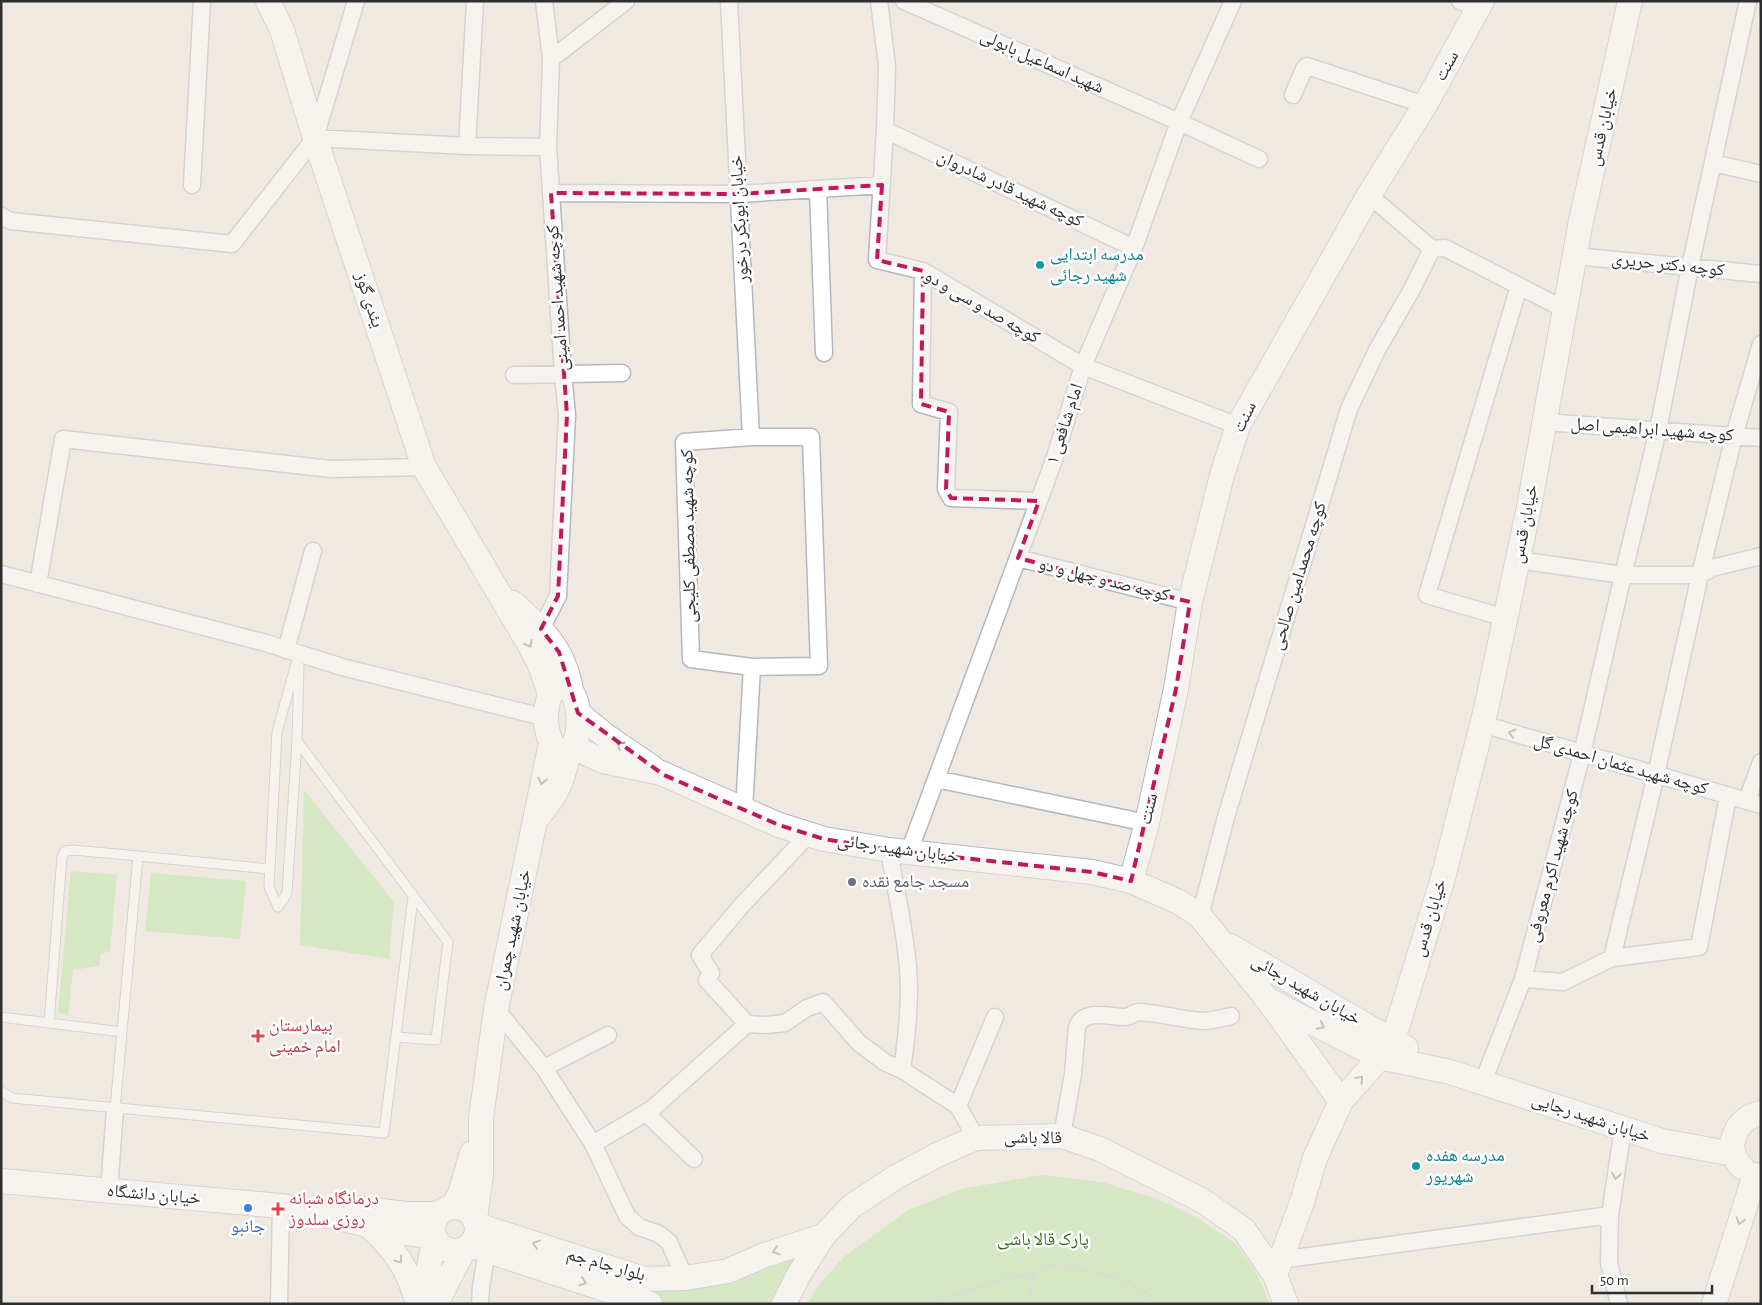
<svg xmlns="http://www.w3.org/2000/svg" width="1762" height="1305" font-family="'Alegreya Sans','Noto Naskh Arabic',sans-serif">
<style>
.green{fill:#b6e59e}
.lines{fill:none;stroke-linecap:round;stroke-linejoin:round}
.lane-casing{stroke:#b4b7c1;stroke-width:11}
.street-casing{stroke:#b4b7c1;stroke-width:19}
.secondary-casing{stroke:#b4b7c1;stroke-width:26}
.path{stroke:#c9c9c9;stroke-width:3;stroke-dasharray:4 2.5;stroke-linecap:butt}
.lane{stroke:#fff;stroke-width:9}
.street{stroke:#fff;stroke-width:16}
.secondary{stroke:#fff;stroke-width:24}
.oneway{stroke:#969696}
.marked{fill:none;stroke:#c2185b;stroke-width:4;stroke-dasharray:10 6;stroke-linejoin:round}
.culture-dot{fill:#0f9aa8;stroke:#fff;stroke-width:2}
.worship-dot{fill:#6b7280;stroke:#fff;stroke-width:2}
.health-dot{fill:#e0444e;stroke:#fff;stroke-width:2}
.shop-dot{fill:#3f7fe0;stroke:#fff;stroke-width:2}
.labels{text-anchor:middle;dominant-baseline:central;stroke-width:5;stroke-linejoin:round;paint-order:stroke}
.street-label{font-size:18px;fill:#2e2e2e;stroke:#fff}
.culture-label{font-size:18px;fill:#0d838f;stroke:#fff;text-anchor:start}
.worship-label{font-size:18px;fill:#5b616d;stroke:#fff;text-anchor:start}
.health-label{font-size:18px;fill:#be3a42;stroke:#fff;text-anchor:start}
.shop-label{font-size:18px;fill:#366cbe;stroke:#fff}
.park-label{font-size:18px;fill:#2c6e1b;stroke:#fff}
</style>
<rect width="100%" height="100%" fill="#efe9e1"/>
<!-- green -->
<path class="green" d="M 304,790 L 394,902 L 389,959 L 300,945 Z
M 71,871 L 117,875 L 110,951 L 101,954 L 99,966 L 73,970 L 68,1016 L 58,1012 Z
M 151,873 L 246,881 L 240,939 L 145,931 Z
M 1041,1175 L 1102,1182 L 1157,1199 L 1194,1216 L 1235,1243 L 1256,1272 L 1270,1304 L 807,1304 L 822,1281 L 844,1257 L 908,1210 L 961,1189 Z
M 823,1236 L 784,1304 L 650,1304 L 644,1279 L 685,1278 Z"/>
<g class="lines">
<!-- lane casing -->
<g class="lane-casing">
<path id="lane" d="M 297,741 L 448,942 L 436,1040 L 396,1037
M 278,907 L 269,887 L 277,732 L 299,653
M 278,907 L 287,893 L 297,741 L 299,666
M 1,1017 L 122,1032
M 49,1023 L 62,857 L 65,851 L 73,850 L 138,856
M 1,1092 L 12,1098 L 384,1133 L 413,897
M 115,1109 L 138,856 L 270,869"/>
</g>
<!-- street casing -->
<g class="street-casing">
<path id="street" d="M 729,1 L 751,437
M 879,1 L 887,66 L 885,130 L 877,260 L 923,271 L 1083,366 L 1238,426
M 904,1 L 1179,122 L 1259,159
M 1460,1 L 1479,7
M 551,59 L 626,1
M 1293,95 L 1304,69 L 1307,66 L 1425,105
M 885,130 L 1134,248
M 315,138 L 467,146 L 548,147
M 467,146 L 475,1
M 1713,163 L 1761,174
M 192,185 L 202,1
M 818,189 L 824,353
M 551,193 L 739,194 L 882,185
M 1369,195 L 1432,249 L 1445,248 L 1564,309
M 1,216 L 11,221 L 232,244 L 315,138 L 356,1
M 1575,256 L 1761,274
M 923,271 L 921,404 L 949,412 L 946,489 L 951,498 L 1039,501
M 514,375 L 622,373
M 1544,422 L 1761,438
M 1018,558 L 1190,602
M 1518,560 L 1623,575 L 1700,575 L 1712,568 L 1761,556
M 1,574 L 266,643 L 342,667 L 547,718
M 38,584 L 63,439 L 331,469 L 424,467
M 1505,618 L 1427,595 L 1519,286
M 541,629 L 558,596 L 567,415 L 563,374 L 548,147 L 551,59 L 544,1
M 286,650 L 313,551
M 1482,724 L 1761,805
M 936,779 L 1147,823
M 1747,801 L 1761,762
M 744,810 L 752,667 L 691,659 L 684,442 L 751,437 L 811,437 L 819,666 L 752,667
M 889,850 C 896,895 908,941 909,987 C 909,1015 906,1042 902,1070
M 909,852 L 1054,460 L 1083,366 L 1134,248 L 1179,122 L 1233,1
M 1200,916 L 1226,817 L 1349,409 L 1377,350 L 1411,291 L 1432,249
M 1612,958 L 1656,775 L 1700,575 L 1734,436 L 1761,344
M 1523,979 L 1563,982 L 1612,958 L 1699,947 L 1728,796
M 496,1009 L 544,1068 L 593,1144 L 627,1216 L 639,1227 L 659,1234 L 669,1242 L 685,1278
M 747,1024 L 707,980 L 711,973 L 700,955 L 742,905 L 809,834
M 544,1068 L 608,1035
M 1483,1082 L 1523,979 L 1582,754 L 1623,575 L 1658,430 L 1690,267 L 1748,1
M 958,1106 L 995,1017
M 646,1113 L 694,1159
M 1062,1136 L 1073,1074 L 1077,1027 C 1084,1008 1109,1017 1125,1017 C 1131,1017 1133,1012 1139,1012 C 1161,1013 1182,1020 1204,1021 C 1213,1021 1222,1018 1231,1016
M 593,1144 L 652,1109 L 747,1024 L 766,1025 L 785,1023 L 807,1008 L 823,1002 L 859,1043 L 886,1063 L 902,1070 L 958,1106 L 976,1138
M 109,1191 L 115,1109
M 1280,1260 L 1610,1215
M 279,1304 L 281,1206
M 480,1304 L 481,1287 L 487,1251
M 1619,1304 L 1609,1263 L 1610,1215 L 1623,1128"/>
</g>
<!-- secondary casing -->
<g class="secondary-casing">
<path id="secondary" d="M 268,1 L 282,30 L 315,138 L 424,467 L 531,647 L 540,665 L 550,694
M 513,603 C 543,630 564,649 571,690
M 562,684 C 583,690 585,748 563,754 C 542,748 539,691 562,684 Z
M 578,713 L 606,736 L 653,768
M 573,747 L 603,761 L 661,773 L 779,825 L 824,839 L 889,850 L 1092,872 L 1131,881 L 1179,902 L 1200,916 L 1268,1000 L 1380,1057 L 1450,1072 L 1662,1141 L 1733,1154
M 537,818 C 558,793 562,783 569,751
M 1131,881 L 1147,823 L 1176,689 L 1190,602 L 1222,475 L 1238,426 L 1369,195 L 1425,105 L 1482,1
M 1230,946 C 1289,979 1346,1015 1406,1048
M 1270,1003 L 1341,1101
M 1393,1040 L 1443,878 L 1486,709 L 1529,507 L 1581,221 L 1630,1
M 1742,1167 C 1722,1148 1736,1117 1761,1113
M 1,1181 L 281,1206 C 332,1213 381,1233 433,1236
M 453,1206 L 460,1194 L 472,1153
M433 1229a22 22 0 1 1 44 0a22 22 0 1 1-44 0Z
M 357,1208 L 406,1214 L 438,1214
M 475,1219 L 481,1174 L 481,1118 L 496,1009 L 551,743
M 367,1224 C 395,1249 408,1268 418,1304
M 477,1225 L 644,1279 L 685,1278 L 728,1271 L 765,1255 L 823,1236
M 470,1245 L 650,1304
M 1275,1275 L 1302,1202 L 1315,1158 L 1341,1101 L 1380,1057
M 424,1304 L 430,1260 L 435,1239
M 436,1304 L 464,1249
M 784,1304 L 798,1276 L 823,1236 L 852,1206 L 896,1177 L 939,1154 L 976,1138 L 1062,1136 L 1100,1149 L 1203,1201 L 1244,1230 L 1275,1275 L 1286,1304
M 1714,1304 L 1755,1175"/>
</g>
<!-- path -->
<path class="path" d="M 936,1304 L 938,1300 L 1004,1279 L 1033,1273 L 1056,1264 L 1119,1278 L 1146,1292 L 1150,1296 L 1153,1304
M 1028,1304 L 1031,1296 L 1033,1273"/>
<!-- lane -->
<use href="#lane" class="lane"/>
<!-- street -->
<use href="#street" class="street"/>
<!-- secondary -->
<use href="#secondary" class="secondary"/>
</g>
<!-- one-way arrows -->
<defs><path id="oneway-chevron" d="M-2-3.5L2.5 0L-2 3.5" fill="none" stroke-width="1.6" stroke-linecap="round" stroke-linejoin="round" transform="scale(1.25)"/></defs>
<g class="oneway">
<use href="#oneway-chevron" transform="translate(529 644) rotate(60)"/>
<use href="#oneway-chevron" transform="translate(1512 733) rotate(-164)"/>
<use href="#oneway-chevron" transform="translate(620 745) rotate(-146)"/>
<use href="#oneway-chevron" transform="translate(542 781) rotate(103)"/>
<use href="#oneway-chevron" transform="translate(1321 1026) rotate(27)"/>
<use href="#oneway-chevron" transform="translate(1360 1079) rotate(-48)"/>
<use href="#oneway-chevron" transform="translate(1616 1176) rotate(99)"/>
<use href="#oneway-chevron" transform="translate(1740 1221) rotate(107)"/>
<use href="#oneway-chevron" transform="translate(536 1244) rotate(-162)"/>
<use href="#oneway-chevron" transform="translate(776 1251) rotate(162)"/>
<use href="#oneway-chevron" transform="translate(399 1260) rotate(56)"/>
<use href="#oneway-chevron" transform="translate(583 1282) rotate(18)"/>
</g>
<!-- marked area -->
<path d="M0 0H1762V1305H0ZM 882,185 L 877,260 L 923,271 L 921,404 L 949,412 L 946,489 L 951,498 L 1039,501 L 1018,558 L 1190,602 L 1176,689 L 1131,881 L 1092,872 L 889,850 L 824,839 L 779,825 L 664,775 L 578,713 L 559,652 L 541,629 L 558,596 L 567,415 L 551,193 L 739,194 Z" fill="#efe9e1" fill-opacity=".55" fill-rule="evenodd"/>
<path class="marked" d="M 882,185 L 877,260 L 923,271 L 921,404 L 949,412 L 946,489 L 951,498 L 1039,501 L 1018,558 L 1190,602 L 1176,689 L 1131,881 L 1092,872 L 889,850 L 824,839 L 779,825 L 664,775 L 578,713 L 559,652 L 541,629 L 558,596 L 567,415 L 551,193 L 739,194 Z"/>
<!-- markers -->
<g class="culture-dot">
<circle cx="1040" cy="265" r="5"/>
<circle cx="1416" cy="1166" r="5"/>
</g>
<circle class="worship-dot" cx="852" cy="882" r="5"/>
<g class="health-dot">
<path d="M255.5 1028.5h5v5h5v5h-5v5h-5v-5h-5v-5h5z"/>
<path d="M275.5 1201.5h5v5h5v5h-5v5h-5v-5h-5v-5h5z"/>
</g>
<circle class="shop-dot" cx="248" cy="1208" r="5"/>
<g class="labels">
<!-- street labels -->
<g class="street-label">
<text transform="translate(1042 62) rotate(24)">شهید اسماعیل بابولی</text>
<text transform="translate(1447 66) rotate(-61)">سنت</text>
<text transform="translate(1603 127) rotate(-77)">خیابان قدس</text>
<text transform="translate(1010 189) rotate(25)">کوچه شهید قادر شادروان</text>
<text transform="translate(740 219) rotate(-93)">خیابان ابوبکر درخور</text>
<text transform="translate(1668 265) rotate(6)">کوچه دکتر حریری</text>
<text transform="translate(558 298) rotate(-94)">کوچه شهید احمد امینی</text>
<text transform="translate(369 300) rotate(72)">یئدی گوز</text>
<text transform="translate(982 307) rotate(30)">کوچه صد و سی و دو</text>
<text transform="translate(1245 417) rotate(-64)">سنت</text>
<text transform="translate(1065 424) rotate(-72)">امام شافعی ۱</text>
<text transform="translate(1652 430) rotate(4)">کوچه شهید ابراهیمی اصل</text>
<text transform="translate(1525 524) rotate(-79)">خیابان قدس</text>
<text transform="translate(689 536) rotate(-91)">کوچه شهید مصطفی کلیجی</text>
<text transform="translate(1299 576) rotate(-73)">کوچه محمدامین صالحی</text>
<text transform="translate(1104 580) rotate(14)">کوچه صد و چهل و دو</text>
<text transform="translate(1621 765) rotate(16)">کوچه شهید عثمان احمدی گل</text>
<text transform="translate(1149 809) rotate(-77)">سنت</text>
<text transform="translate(898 849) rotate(8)">خیابان شهید رجائی</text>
<text transform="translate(1553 866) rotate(-75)">کوچه شهید اکرم معروفی</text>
<text transform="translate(1430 918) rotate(-73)">خیابان قدس</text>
<text transform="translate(513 930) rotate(-78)">خیابان شهید چمران</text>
<text transform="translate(1306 990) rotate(30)">خیابان شهید رجائی</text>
<text transform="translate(1591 1118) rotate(18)">خیابان شهید رجایی</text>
<text transform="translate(1033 1138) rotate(1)">قالا باشی</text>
<text transform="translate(154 1195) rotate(5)">خیابان دانشگاه</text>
<text transform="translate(606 1265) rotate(16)">بلوار جام جم</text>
</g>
<!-- culture labels -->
<g class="culture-label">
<text x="1050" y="255">مدرسه ابتدایی<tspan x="1050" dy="21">شهید رجائی</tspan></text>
<text x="1426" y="1156">مدرسه هفده<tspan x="1426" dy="21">شهریور</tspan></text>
</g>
<!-- worship labels -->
<g class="worship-label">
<text x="862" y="882">مسجد جامع نقده</text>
</g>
<!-- health labels -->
<g class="health-label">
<text x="269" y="1026">بیمارستان<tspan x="269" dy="21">امام خمینی</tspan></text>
<text x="289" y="1199">درمانگاه شبانه<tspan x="289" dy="21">روزی سلدوز</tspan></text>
</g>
<!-- shop labels -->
<g class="shop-label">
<text x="248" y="1227">جانبو</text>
</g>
<!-- park labels -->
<g class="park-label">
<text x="1043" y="1240">پارک قالا باشی</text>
</g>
</g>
<!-- border -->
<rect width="1762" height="1305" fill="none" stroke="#2e2e2e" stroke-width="5"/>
<!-- scale -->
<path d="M1592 1285v8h120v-8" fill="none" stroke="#2e2e2e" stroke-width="2.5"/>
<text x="1600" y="1285" font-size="15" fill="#2e2e2e" stroke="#ffffff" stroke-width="4" paint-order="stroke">50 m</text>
</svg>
